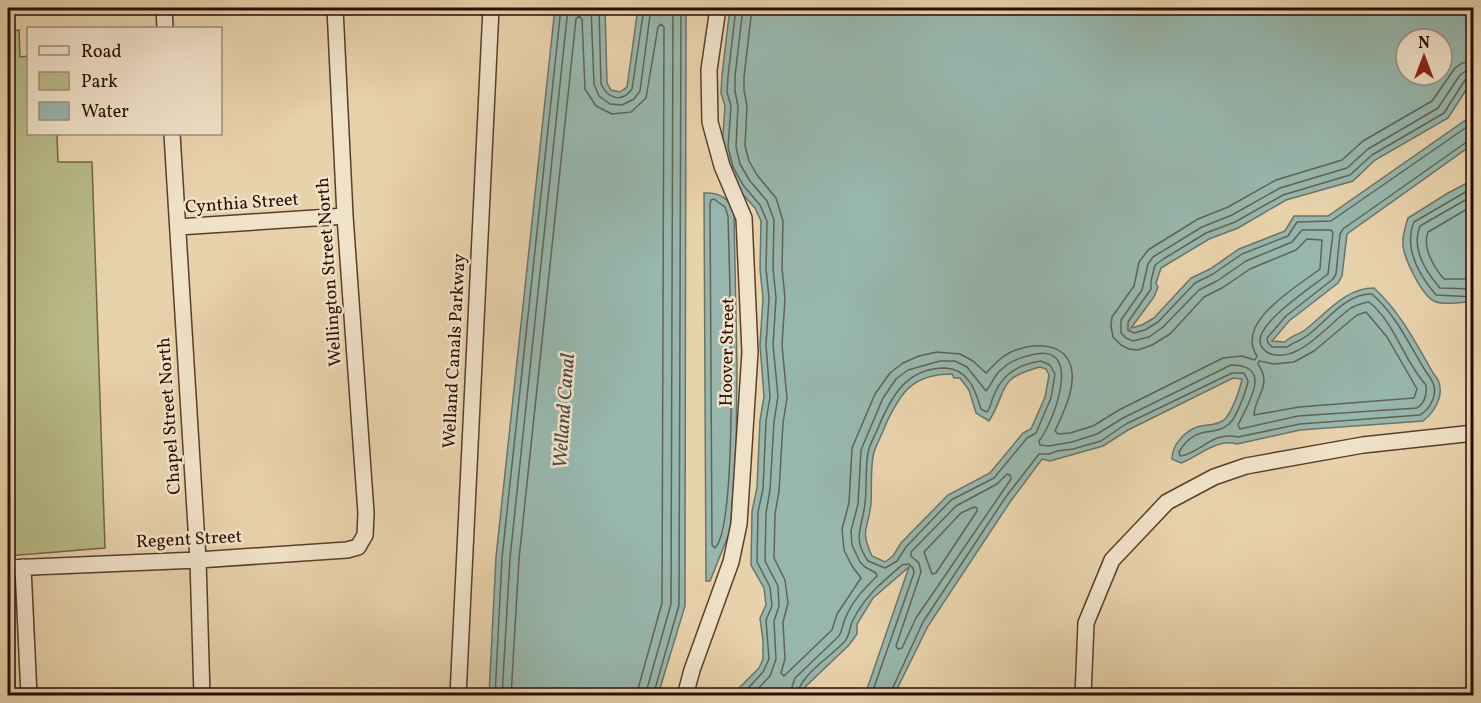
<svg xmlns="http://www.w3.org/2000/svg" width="1481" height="703" font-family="Vollkorn,serif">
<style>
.green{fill:#b8bb88;stroke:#726444;stroke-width:1.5}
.water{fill:#97b7ad;stroke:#6c7368;stroke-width:1.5;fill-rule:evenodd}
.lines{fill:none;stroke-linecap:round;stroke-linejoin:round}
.shore{stroke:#616256;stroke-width:1.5}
.minor-casing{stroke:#5a3e2b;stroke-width:18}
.minor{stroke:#f0e2c9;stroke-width:15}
.labels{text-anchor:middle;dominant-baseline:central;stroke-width:5;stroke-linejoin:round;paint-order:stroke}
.street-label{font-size:18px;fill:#2b0c00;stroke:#f0e2c9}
.water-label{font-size:20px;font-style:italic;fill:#51483d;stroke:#f0e2c9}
</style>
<rect width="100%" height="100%" fill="#e8d2ac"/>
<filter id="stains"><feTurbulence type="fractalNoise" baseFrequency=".00333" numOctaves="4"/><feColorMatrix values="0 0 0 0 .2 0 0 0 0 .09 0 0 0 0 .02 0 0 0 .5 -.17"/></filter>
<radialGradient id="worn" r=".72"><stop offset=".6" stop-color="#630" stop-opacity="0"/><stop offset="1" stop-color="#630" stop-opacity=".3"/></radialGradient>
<!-- green -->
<path class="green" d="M 19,30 L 20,57 L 28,56 L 28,134 L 57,134 L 58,162 L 92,162 L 105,548 L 8,556 L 8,31 Z"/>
<!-- water -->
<path class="water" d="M 555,8 L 605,8 L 607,83 L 611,90 L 620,92 L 627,87 L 638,8 L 686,8 L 685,606 L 658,695 L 489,695 L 496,557 Z
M 730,8 L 1473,8 L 1473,83 L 1470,84 L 1448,118 L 1375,160 L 1353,181 L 1286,200 L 1238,228 L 1209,239 L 1161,268 L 1156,283 L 1158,287 L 1154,297 L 1131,328 L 1142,325 L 1154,318 L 1191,278 L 1210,269 L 1239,249 L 1285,231 L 1294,216 L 1328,216 L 1473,115 L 1473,144 L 1347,234 L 1342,276 L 1338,283 L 1289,321 L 1272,341 L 1285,342 C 1291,335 1299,335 1305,330 C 1327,313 1345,288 1374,288 C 1400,312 1416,343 1433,373 C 1448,389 1437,410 1423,421 L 1300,430 L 1237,444 C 1217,438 1199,456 1181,463 L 1172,459 C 1172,445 1184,432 1197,427 C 1206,424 1218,426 1225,419 C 1232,412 1240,389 1242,379 L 1233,378 L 1128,430 L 1103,446 L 1050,461 L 1042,459 L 1010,502 L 928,626 L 894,695 L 865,695 L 909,567 L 873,598 L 857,624 L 857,634 L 849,645 L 806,686 L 802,695 L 735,695 L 735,692 L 759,668 L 763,659 L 763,641 L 760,618 L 766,605 L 764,588 L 751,565 L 752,511 L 757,488 L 760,420 L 764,397 L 760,345 L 763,298 L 760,269 L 761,221 L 755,208 L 738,189 L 722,148 L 725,106 L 721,93 L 722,75 ZM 1406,39 L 1442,39 L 1442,75 L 1406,75 ZM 1040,367 L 1046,369 L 1049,375 L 1045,397 L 1031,429 L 1023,433 L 990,473 L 948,495 L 901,543 L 893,556 L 885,562 L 872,556 C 859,528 869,529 871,503 C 872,487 870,467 874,452 C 877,443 882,435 885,426 C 900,393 912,374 952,374 L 954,378 L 960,378 L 969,390 L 976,413 L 989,421 C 1009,389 995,379 1040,367 Z
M 1473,180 L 1473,303 L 1469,302 C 1459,302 1445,305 1436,302 C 1422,297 1405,260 1403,246 C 1402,237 1405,227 1408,218 L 1448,193 Z
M 704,193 C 721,192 730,199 734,215 L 737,367 L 736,461 L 730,531 L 710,581 L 706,581 Z"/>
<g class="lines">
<!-- shore -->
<path class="shore" d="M 591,8 L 594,84 L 599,96 L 610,104 L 622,105 L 634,99 L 640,91 L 651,8
M 599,8 L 601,84 C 608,99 622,103 632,89 L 644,8
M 736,8 L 728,76 L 727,92 L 731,106 L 728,147 L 733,167 L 743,185 L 760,205 L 767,221 L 766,269 L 769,298 L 766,345 L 770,397 L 766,421 L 763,489 L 758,512 L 757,562 L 770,587 L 772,606 L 766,620 L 769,659 L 763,672 L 741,696
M 743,8 L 735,76 L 735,91 L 738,106 L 736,147 L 740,164 L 750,181 L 767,201 L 774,220 L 773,268 L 776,298 L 773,345 L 778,396 L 774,422 L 770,490 L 766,513 L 765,561 L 778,586 L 779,606 L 774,621 L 776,659 L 770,676 L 751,696
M 752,8 L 744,77 L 744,90 L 747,106 L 745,146 L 749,161 L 757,175 L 776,198 L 783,221 L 782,268 L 785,298 L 782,345 L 787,398 L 783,423 L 779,491 L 775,514 L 774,558 L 785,580 L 788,603 L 783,622 L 785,659 L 781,673 L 784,676 L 832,630 L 837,614 L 861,578 L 852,566 L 844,550 L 842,529 L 849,503 L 852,448 L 875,394 L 890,373 L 903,363 L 919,356 L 937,352 L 960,354 L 973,361 L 986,373 C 994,365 1000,357 1011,352 C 1033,342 1068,341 1072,372 C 1074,392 1063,413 1055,431 L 1058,434 L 1070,433 L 1093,426 L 1119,410 L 1223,358 L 1242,356 L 1255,360 L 1257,356 C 1234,322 1297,287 1320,269 L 1322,240 L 1307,239 L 1296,250 L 1250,269 L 1222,288 L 1204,297 L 1170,334 L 1152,345 L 1138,350 L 1129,349 L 1121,345 L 1113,337 L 1111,326 L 1112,317 L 1134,286 L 1139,262 L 1148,250 L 1198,219 L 1228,207 L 1276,180 L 1342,160 L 1363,141 L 1432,101 L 1455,68 L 1462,63 L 1474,61
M 1474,78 L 1465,80 L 1444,113 L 1372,155 L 1350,175 L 1283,195 L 1235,222 L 1206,233 L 1165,258 L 1155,265 L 1151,281 L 1151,289 L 1128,322 L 1128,330 L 1134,333 L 1145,330 L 1158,322 L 1195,283 L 1213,274 L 1242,254 L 1288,236 L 1297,222 L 1331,221 L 1474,122
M 1474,187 L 1414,222 C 1403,249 1419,275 1436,295 L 1474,297
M 1474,195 L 1420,226 C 1411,248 1426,272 1440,288 L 1474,289
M 714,199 L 725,207 L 728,216 C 729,264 740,524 715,548 L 712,545 L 710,204 L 711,200 Z
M 1474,205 L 1428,232 C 1422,247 1434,268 1444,279 L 1474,279
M 1366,312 L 1387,337 L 1417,389 L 1414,398 L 1299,407 L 1254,415 C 1255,395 1273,386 1258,364 L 1259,361 L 1274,364 L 1294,362 L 1314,351 L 1357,315 Z
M 1041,361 L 1050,365 L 1055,374 L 1051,398 L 1036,433 L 1027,438 L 994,478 L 951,500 L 906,547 L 897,561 L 885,568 L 868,561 C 852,538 862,528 865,504 C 867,487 865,470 868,453 C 869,445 875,436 878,428 C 891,397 906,368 945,368 C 968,369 975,389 981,409 L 987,412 C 991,407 991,401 994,395 C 1002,374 1019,364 1041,361 Z
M 1007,474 L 1010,475 L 1011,479 L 916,618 L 902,648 L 898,649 L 896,646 L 921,572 L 919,563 L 911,556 L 911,552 L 956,506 L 997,484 Z
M 974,507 L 977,508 L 977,511 L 936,573 L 932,574 L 924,552 L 961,513 Z
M 495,696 L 502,558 L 561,8
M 502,696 L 510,558 L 568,8
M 511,696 L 519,559 L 576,19 L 579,16 L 582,19 L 585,89 L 596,106 L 612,114 L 631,112 L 646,98 L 658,27 L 661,24 L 664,27 L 662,603 L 636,696
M 645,696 L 671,604 L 673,8
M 653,696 L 679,605 L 681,8
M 789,696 L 795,678 L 839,636 C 843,630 842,625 845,619 C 852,601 864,589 877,576 L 876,573 L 865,567 L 860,562 L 852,545 L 851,531 L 858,504 L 861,450 L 883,398 L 896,379 L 908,370 L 940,361 L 955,361 L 967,367 L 986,391 C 992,385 994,374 1002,369 C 1010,361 1020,358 1031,355 C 1085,340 1054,422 1039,441 L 1040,445 L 1049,446 L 1072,442 L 1097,434 L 1123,418 L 1231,365 C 1274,365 1248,404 1238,425 L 1240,429 L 1298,416 L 1417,408 C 1425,403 1427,394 1426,385 C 1403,360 1396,324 1369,302 C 1363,303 1356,305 1351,308 C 1330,322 1300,363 1271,354 C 1265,352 1260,347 1260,341 C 1259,321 1313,286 1328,274 L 1333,233 L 1331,230 L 1302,230 L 1292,242 L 1246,261 L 1217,281 L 1199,290 L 1163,327 L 1149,337 L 1133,341 L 1126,338 L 1121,333 L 1121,320 L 1142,290 L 1148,264 L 1153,257 L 1202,227 L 1232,215 L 1280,188 L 1347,168 L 1368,149 L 1438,108 L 1460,75 L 1466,71 L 1474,70
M 797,696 C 799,675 832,656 845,641 C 851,633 849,627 853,620 C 865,596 882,582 902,565 L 909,564 L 913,568 L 914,573 L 871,696
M 889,696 L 923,622 L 1005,498 L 1039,454 L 1049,454 L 1057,451 L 1073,449 L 1101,441 L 1126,424 L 1232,373 L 1244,373 L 1248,381 C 1246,391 1237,417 1229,424 C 1213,438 1196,423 1179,452 L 1180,456 C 1200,454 1211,431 1238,437 L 1300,424 L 1420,415 C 1430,409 1438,395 1433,383 C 1431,378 1426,372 1423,367 C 1408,342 1395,314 1372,294 C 1346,293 1327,321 1308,335 C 1302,340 1294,342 1287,347 L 1272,347 L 1268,343 L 1267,338 L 1286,316 L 1333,279 L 1336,274 L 1340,234 L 1343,229 L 1468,141 L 1474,140"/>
<!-- minor casing -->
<g class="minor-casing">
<path id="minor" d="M 164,8 L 165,28
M 172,134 L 198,560 L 202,696
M 178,227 L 345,216
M 23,567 L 29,696
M 8,568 L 198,560 L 347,550 L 358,547 L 365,535 L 366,513 L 345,216 L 335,8
M 458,696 L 491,8
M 685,696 L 692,670 L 731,562 L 739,524 L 750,352 L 744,218 L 722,166 L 710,122 L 709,70 L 718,8
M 1083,696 L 1086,623 L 1112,560 L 1167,502 L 1214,477 L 1246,466 L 1363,445 L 1474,433"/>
</g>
<!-- minor -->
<use href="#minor" class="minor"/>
</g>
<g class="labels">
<!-- street labels -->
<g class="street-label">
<text transform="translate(242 204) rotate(-4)">Cynthia Street</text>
<text transform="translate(330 272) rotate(-94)">Wellington Street North</text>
<text transform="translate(455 351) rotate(-87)">Welland Canals Parkway</text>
<text transform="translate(728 352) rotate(-89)">Hoover Street</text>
<text transform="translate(170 416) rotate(-94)">Chapel Street North</text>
<text transform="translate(189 540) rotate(-3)">Regent Street</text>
</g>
<!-- water labels -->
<g class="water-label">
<text transform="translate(565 411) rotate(-86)">Welland Canal</text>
</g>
</g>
<!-- margin -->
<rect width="1481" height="703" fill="none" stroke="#e8d2ac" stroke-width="30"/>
<rect x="9" y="9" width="1463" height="685" fill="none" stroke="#2b0c00" stroke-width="3"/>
<rect x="15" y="15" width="1451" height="673" fill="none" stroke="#2b0c00" stroke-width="1.5"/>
<!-- legend -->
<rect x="27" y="27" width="195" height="108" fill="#f0e2c9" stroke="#a18c79" stroke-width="1.5"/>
<rect x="39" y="46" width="30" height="9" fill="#f0e2c9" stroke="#a18c79" stroke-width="1.5"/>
<text x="81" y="57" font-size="18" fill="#2b0c00">Road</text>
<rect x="39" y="72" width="30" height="18" fill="#b8bb88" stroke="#a18c79" stroke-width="1.5"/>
<text x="81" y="87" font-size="18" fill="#2b0c00">Park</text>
<rect x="39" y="102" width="30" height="18" fill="#97b7ad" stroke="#a18c79" stroke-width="1.5"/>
<text x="81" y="117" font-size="18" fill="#2b0c00">Water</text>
<!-- north arrow -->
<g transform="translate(1424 57)"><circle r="28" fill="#f0e2c9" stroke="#a18c79" stroke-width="1.5"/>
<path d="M0-4.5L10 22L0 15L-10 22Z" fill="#8f2418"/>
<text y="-9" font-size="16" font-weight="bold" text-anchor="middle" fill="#2b0c00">N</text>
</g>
<rect width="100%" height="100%" filter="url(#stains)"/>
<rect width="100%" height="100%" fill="url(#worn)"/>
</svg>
